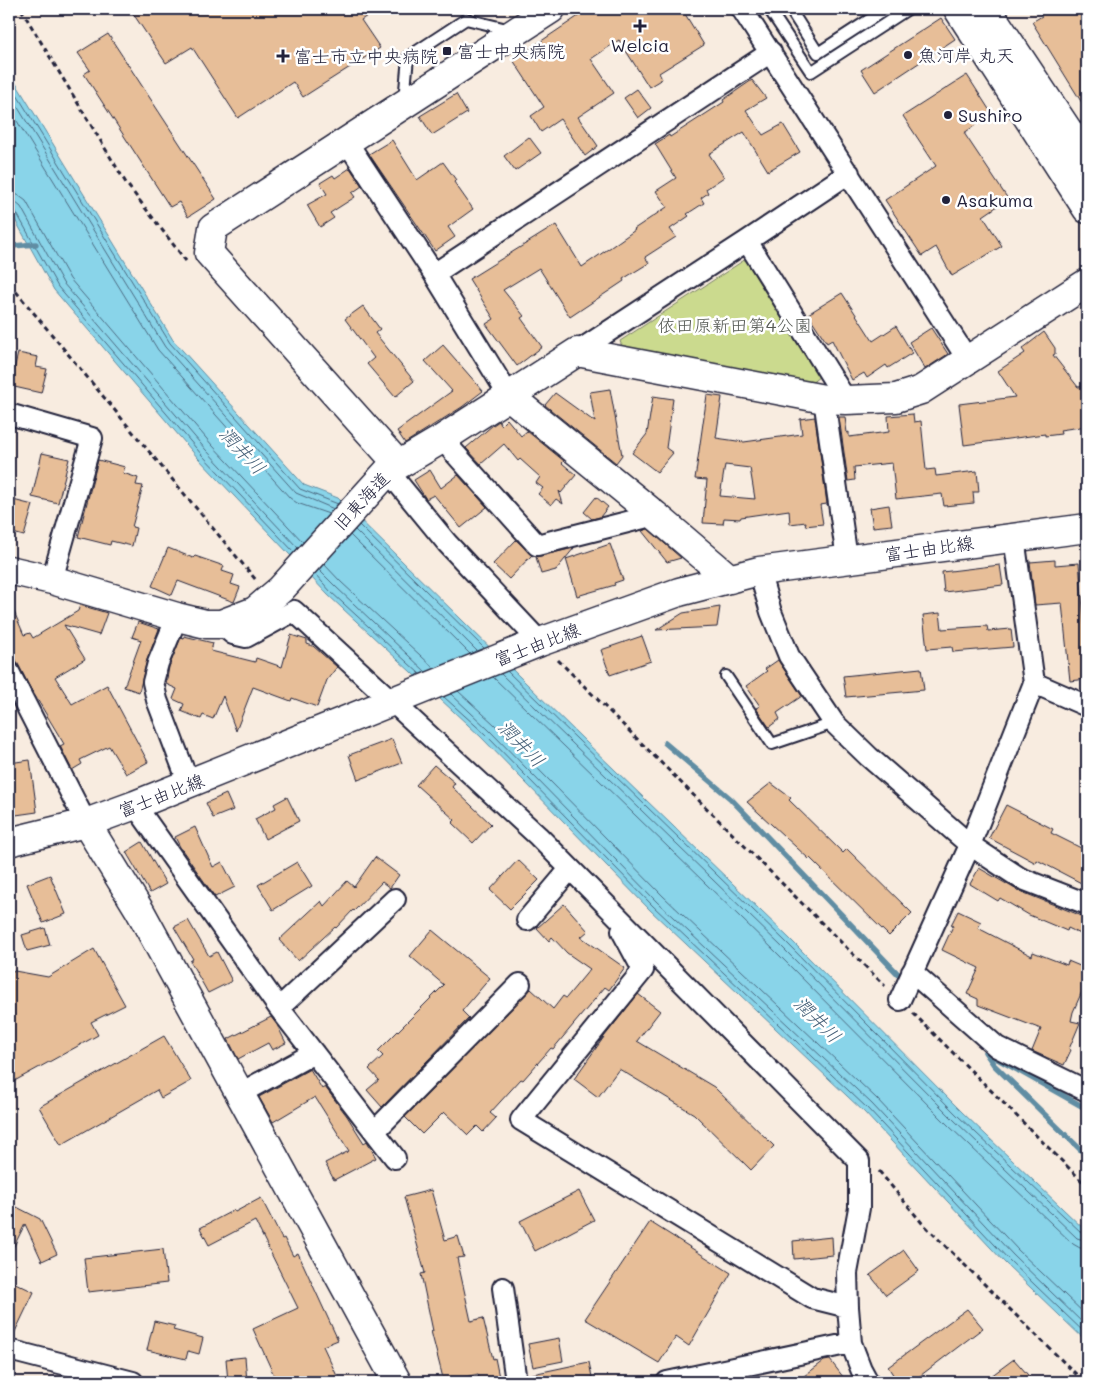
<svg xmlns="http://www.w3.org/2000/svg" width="1096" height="1391" font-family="Mali,'Klee One',sans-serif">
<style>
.green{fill:#cbda8e;stroke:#767e64}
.water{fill:#89d4e9;stroke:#608da3}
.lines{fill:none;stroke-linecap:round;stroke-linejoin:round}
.shore{stroke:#4b6981;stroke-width:1}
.stream{stroke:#608da3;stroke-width:5.5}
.building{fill:#e7be98;stroke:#22223b;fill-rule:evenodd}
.lane-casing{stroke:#22223b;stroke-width:14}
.street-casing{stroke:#22223b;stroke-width:24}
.secondary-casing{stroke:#22223b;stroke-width:31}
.path{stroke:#22223b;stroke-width:3;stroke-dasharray:5 4;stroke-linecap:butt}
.lane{stroke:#fff;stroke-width:10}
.street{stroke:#fff;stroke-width:20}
.secondary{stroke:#fff;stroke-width:28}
.poi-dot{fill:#22223b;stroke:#fff;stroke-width:2}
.labels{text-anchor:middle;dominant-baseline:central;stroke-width:5;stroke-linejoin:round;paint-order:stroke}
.poi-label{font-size:18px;fill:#22223b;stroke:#fff;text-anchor:start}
.park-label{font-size:18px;fill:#555954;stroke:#fff}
.street-label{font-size:18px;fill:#22223b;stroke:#fff}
.water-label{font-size:19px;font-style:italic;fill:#466078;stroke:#fff}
</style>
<rect width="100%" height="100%" fill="#f8ece0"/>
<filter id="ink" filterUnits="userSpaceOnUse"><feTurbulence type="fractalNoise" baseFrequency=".02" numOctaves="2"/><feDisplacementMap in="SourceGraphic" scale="10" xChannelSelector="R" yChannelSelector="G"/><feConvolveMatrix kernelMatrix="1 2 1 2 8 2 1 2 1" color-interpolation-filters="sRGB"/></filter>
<g filter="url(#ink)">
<!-- green -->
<path class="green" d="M 749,257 L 820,376 L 809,385 L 625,355 L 620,341 Z"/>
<!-- water -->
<path class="water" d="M 9,72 L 173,340 L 304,485 L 338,498 L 586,742 L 790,939 L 962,1112 L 1087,1232 L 1087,1342 L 1005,1263 L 864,1112 L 650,910 L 481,737 L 328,595 L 198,458 L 54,290 L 9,209 Z"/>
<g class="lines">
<!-- shore -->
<path class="shore" d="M 9,82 L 170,343 L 300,489 L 338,504
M 9,93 L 165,347 L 296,493 L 334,509
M 9,108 L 158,350 L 290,498 L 297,503 L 329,514
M 9,194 L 18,195 L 26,201 L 70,279 L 212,445 L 303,542
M 9,201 L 15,202 L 21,207 L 63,283 L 206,450 L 298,548
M 9,207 L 15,210 L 58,287 L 202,455 L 294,552
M 359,525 L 484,648
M 355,530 L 477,651
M 350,535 L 470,654
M 324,564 L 341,582 L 434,668
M 319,570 L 336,587 L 426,672
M 315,574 L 331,592 L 420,674
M 507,671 L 786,942 L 958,1116 L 1082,1233 L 1087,1235
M 501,674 L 782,947 L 954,1120 L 1077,1238 L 1087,1241
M 493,677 L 776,952 L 949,1126 L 1073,1244 L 1080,1248 L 1087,1249
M 458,691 L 494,724 L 663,896 L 877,1099 L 1018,1250 L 1087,1316
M 451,694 L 489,730 L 657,902 L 872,1104 L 1013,1255 L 1087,1327
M 444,697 L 485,734 L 653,906 L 867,1108 L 1009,1260 L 1087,1335"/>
<!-- stream -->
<path class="stream" d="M 9,244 L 13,246 L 36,244
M 665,743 L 731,799 L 899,975
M 985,1052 L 994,1065 L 1087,1156
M 987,1053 L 1087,1109"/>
</g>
<!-- building -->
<path class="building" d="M 130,9 L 378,9 L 361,20 L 380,48 L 303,97 L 293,82 L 238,118 L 192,47 L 166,63 Z
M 589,9 L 682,9 L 704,45 L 659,73 L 662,79 L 649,87 L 619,40 L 591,59 L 614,93 L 578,117 L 598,146 L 585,156 L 560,119 L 541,132 L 531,116 L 544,107 L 513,60 Z
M 1037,9 L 1087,9 L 1087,111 L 1032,22 L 1042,16 Z
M 941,18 L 955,39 L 875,92 L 861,70 Z
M 108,34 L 216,199 L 188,217 L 179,202 L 170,207 L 84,74 L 90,70 L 78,53 Z
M 967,75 L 992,114 L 964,133 L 1008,199 L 983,216 L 1002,246 L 952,276 L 936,247 L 922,256 L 885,200 L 936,166 L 903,116 Z
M 752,80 L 766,98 L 746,110 L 763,135 L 783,124 L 800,152 L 768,171 L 744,132 L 709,154 L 724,177 L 706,189 L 708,193 L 701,198 L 704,203 L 687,214 L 689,216 L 670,229 L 676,237 L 645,257 L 649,263 L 623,279 L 624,281 L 570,317 L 539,268 L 503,290 L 524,316 L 521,318 L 542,347 L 517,366 L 486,324 L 494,319 L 469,279 L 556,225 L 582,267 L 611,247 L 635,230 L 634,229 L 667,207 L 656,191 L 676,178 L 655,144 L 669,135 L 670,137 L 724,102 L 723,100 Z
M 637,89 L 651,108 L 638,118 L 624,98 Z
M 456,94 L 467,113 L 432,135 L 420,116 Z
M 529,137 L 541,153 L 515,171 L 504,156 Z
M 392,140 L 417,180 L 443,162 L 456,180 L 454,182 L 473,209 L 448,227 L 455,237 L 435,251 L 369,154 Z
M 350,168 L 362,186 L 352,193 L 355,197 L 330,213 L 334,218 L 320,227 L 307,205 L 327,194 L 320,183 L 333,175 L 335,178 Z
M 842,293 L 873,341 L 896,326 L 912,353 L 888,368 L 886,365 L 867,378 L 864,373 L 852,380 L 832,340 L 827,343 L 808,314 Z
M 363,306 L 380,329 L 375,333 L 414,381 L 395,397 L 367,364 L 374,358 L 345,319 Z
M 931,328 L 948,354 L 925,369 L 909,342 Z
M 1044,332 L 1055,348 L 1055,354 L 1053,355 L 1078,387 L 1087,386 L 1087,426 L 1060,430 L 1061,434 L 1045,436 L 1045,434 L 964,445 L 959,404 L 1015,397 L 998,371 L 1025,353 L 1022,349 Z
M 443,345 L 483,391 L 462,407 L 405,443 L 397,431 L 452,391 L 425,361 Z
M 18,353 L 38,357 L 36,367 L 47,369 L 41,393 L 10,386 Z
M 610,389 L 622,455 L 616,463 L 545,405 L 555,393 L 595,422 L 590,392 Z
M 707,395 L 722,397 L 716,438 L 744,442 L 802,434 L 800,419 L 815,417 L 827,504 L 820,505 L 823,524 L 805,526 L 806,522 L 790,524 L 789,510 L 741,517 L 740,519 L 724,518 L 723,524 L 703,523 L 707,480 L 695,479 ZM 725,465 L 750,468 L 755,499 L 720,496 Z
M 653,396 L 673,399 L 666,448 L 673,453 L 657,472 L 632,453 L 647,434 Z
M 913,414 L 914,422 L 921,421 L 926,470 L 935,469 L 936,476 L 977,471 L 979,492 L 973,492 L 974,503 L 944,506 L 942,494 L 896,499 L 892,463 L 854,467 L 855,480 L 848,481 L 839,417 L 845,417 L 847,433 L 849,432 L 849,437 L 889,432 L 888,416 Z
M 507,419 L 521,436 L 527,431 L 564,461 L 562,463 L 576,475 L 561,493 L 559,491 L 563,504 L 556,499 L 551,505 L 538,494 L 543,488 L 536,483 L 540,477 L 520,459 L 518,461 L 504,444 L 481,464 L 466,448 L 493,425 L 499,421 L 501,425 Z
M 42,453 L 69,459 L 58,503 L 32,497 Z
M 98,460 L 125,467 L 123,473 L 138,478 L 136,485 L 143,486 L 132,527 L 136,528 L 132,546 L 111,541 L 110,545 L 78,537 Z
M 430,470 L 441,488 L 458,475 L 487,507 L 461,528 L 434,495 L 426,499 L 414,480 Z
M 596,497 L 608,507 L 600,517 L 592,519 L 584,512 Z
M 9,499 L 33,505 L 24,536 L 9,532 Z
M 889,505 L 892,525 L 873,527 L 870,508 Z
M 648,529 L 681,558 L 667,562 L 642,531 Z
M 516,540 L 532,555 L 509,579 L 493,564 Z
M 610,544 L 623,580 L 614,583 L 615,585 L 577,596 L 566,559 Z
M 168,548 L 193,558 L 195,556 L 224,566 L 222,571 L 234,575 L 231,584 L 240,587 L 234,602 L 178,581 L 172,595 L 152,586 Z
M 574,548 L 556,570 L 541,574 L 536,557 Z
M 1055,560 L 1055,565 L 1079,563 L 1087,654 L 1087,679 L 1070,681 L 1062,603 L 1035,605 L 1030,562 Z
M 1000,565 L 1003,585 L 944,592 L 942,572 Z
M 9,600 L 24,635 L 30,633 L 33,638 L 78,611 L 80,605 L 107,613 L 99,635 L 64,625 L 85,659 L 55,677 L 72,704 L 107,685 L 148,762 L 126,774 L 109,746 L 80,760 L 82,764 L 72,770 L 60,746 L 64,744 L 28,684 L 9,646 Z
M 720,607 L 717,627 L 656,630 L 683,613 Z
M 940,613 L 942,629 L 987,626 L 988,631 L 1011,629 L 1013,647 L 953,652 L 952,647 L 927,649 L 923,615 Z
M 138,622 L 159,629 L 147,660 L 139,692 L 124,687 L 141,640 L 132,637 Z
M 291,635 L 307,640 L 307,644 L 313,646 L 337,667 L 327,680 L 317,707 L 292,698 L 291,701 L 253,687 L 236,731 L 223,696 L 213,719 L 203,715 L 201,719 L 181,711 L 184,704 L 173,699 L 177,689 L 166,684 L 169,667 L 181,637 L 184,638 L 184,636 L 213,643 L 211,651 L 255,662 L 256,658 L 282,667 Z
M 642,636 L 651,661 L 610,675 L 601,650 Z
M 778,660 L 802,696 L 777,713 L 780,719 L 769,727 L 756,708 L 760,706 L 746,686 L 767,671 L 765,669 Z
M 921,668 L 924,690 L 846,697 L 843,676 Z
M 392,739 L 402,763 L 358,780 L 349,755 Z
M 30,760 L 37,812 L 9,816 L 9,763 Z
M 434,765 L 455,783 L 452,787 L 491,824 L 473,843 L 452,823 L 455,820 L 416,785 Z
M 771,783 L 791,798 L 789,800 L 843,853 L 847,849 L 912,913 L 889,936 L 810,858 L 809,859 L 747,802 Z
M 226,794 L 233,810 L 213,818 L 206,803 Z
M 287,797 L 299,821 L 265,839 L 255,819 L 276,808 L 274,804 Z
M 1006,805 L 1053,829 L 1051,833 L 1087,851 L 1087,886 L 1037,860 L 1036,863 L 989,838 Z
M 195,827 L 213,867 L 222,862 L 235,887 L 215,897 L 180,847 L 175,837 Z
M 142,842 L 166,884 L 150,893 L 126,852 Z
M 375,857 L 399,875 L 390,888 L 382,882 L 354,911 L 353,910 L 336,928 L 335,927 L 298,961 L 279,940 L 321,901 L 324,906 L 347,881 L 354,887 Z
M 518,860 L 539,880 L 510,909 L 490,890 Z
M 297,862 L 312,886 L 273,910 L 258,885 Z
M 979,868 L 1017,890 L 1087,918 L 1087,937 L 1068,928 L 1067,931 L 1029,915 L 1000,898 L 998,901 L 970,884 Z
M 50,875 L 66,914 L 43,923 L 27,884 Z
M 564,904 L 588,931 L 581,937 L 625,968 L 609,990 L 605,987 L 553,1049 L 551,1048 L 523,1080 L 521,1079 L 490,1113 L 496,1118 L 483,1132 L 477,1126 L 468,1135 L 444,1112 L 422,1134 L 405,1117 L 531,989 L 553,1009 L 563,996 L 566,998 L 590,969 L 567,953 L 552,937 L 549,941 L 537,928 Z
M 958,911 L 981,922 L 978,928 L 1032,956 L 1033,952 L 1067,965 L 1068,961 L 1087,969 L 1087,980 L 1073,1012 L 1071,1021 L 1080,1023 L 1069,1049 L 1071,1050 L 1064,1065 L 1032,1051 L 1041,1029 L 978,1005 L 978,999 L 967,994 L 979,968 L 942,950 L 953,926 L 951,925 Z
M 188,920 L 209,956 L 217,952 L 232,981 L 208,993 L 190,961 L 193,959 L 174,927 Z
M 45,928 L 50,945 L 27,951 L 22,935 Z
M 432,930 L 490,978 L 462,1011 L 469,1018 L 382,1107 L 367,1090 L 379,1080 L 369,1069 L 383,1056 L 378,1051 L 444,985 L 410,956 Z
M 94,949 L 125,1005 L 91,1022 L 98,1035 L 9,1084 L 9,970 L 48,977 Z
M 638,994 L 660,1011 L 637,1041 L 714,1087 L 774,1146 L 751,1170 L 694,1114 L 619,1069 L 598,1097 L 574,1079 L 604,1037 Z
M 271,1017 L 277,1025 L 286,1043 L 272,1050 L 268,1043 L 238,1059 L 228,1039 Z
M 164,1036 L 191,1081 L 161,1098 L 157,1090 L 61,1145 L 39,1107 Z
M 310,1069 L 322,1089 L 325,1087 L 347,1116 L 364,1143 L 367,1141 L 376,1158 L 334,1180 L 325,1163 L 349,1151 L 315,1097 L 273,1122 L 259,1097 Z
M 431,1190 L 445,1240 L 458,1236 L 464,1257 L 457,1258 L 471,1321 L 483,1318 L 493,1359 L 495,1358 L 500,1382 L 480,1382 L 478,1374 L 444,1382 L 431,1331 L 433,1331 L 421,1274 L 425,1273 L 404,1197 Z
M 579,1191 L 594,1220 L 535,1251 L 520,1221 Z
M 261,1198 L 282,1239 L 284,1238 L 293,1256 L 298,1253 L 338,1340 L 323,1346 L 337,1376 L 322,1382 L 277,1382 L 253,1329 L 298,1308 L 255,1221 L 209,1245 L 200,1228 L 234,1210 L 235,1212 Z
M 9,1203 L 40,1219 L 57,1254 L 42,1261 L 25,1224 L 9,1256 Z
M 650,1222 L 731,1273 L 689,1346 L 676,1337 L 659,1363 L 585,1319 Z
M 832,1237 L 833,1255 L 794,1259 L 793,1241 Z
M 163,1249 L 167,1283 L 88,1292 L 84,1258 Z
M 904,1250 L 919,1271 L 886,1295 L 870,1275 Z
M 9,1280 L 34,1292 L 12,1338 L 9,1338 Z
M 967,1309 L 983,1328 L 912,1382 L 898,1382 L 888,1367 Z
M 154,1321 L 175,1326 L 173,1330 L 203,1338 L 199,1354 L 188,1351 L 186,1359 L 147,1350 Z
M 559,1338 L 563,1361 L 533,1367 L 528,1344 Z
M 245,1357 L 247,1382 L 228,1382 L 226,1359 Z
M 1014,1359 L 1034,1382 L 983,1382 Z
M 830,1360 L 847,1382 L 796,1382 L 824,1361 Z
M 589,1362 L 593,1382 L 529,1382 L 528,1375 Z"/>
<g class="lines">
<!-- lane casing -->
<g class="lane-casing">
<path id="lane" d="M 769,9 L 811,72 L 908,9
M 790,9 L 818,53 L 886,9
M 404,101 L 408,57 L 466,19 L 511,30
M 726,676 L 772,744 L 834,723"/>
</g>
<!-- street casing -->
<g class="street-casing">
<path id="street" d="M 742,9 L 968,360
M 347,142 L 434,274 L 509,396
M 747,241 L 846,400
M 434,274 L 771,52
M 577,352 L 747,241 L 849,173
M 824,399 L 847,559
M 9,414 L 92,438 L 52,580
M 442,439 L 537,545 L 655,515
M 388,471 L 447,543 L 540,642
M 759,571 L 771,612 L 789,656 L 834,723 L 869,757 L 970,845 L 1020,878 L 1087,904
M 177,617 L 158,663 L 153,682 L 157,700 L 189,784
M 221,624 L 233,634 L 246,637 L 294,611 L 538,836 L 859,1161 L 859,1208 L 847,1273 L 848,1307 L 851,1343 L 861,1369 L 868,1382
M 9,672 L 86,823
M 1034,683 L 1087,706
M 135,805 L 279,1008 L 395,1158
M 527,920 L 570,869
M 622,931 L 643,970 L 521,1120 L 812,1298 L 848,1307
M 912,972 L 997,1047 L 1087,1091
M 900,1000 L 970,845 L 1034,683 L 1014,537
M 279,1008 L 395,899
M 239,1094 L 314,1053
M 375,1131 L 520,984
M 503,1288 L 516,1382
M 9,1350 L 133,1382
M 667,1382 L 851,1343"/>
</g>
<!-- secondary casing -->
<g class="secondary-casing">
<path id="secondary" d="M 958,9 L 1087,209
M 987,9 L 1087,159
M 509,396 L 655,515 L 730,579
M 398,464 L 209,253 L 213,228 L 551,9
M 9,570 L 52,580 L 177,617 L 206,624 L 221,624 L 255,611 L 281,589 L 388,471 L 442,439 L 577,352 L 824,399 L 846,400 L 896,398 L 921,390 L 1087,283
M 86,823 L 140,911 L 397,1382
M 9,842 L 86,823 L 135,805 L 540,642 L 679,592 L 759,571 L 1087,528"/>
</g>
<!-- path -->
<path class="path" d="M 21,9 L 126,183 L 186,261
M 9,286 L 13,288 L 256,580
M 558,660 L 885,986
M 913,1013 L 1087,1186
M 879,1171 L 922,1223 L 1084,1382"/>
<!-- lane -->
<use href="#lane" class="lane"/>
<!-- street -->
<use href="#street" class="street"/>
<!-- secondary -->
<use href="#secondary" class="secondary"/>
</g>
</g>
<!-- markers -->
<g class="poi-dot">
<path d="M637.5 18.5h5v5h5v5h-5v5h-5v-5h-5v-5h5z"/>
<rect x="442" y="46" width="10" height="10" rx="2.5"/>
<circle cx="908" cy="55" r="5"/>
<path d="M280.5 48.5h5v5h5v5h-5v5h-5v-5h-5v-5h5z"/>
<circle cx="948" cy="115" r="5"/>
<circle cx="946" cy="200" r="5"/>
</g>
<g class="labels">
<!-- poi labels -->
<g class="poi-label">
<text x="640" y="45" text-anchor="middle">Welcia</text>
<text x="457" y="51">富士中央病院</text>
<text x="918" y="55">魚河岸 丸天</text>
<text x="294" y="56">富士市立中央病院</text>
<text x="958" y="115">Sushiro</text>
<text x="956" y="200">Asakuma</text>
</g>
<!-- park labels -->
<g class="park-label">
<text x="735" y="325">依田原新田第4公園</text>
</g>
<!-- street labels -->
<g class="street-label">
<text transform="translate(361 501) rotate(-47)">旧東海道</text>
<text transform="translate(929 548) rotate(-8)">富士由比線</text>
<text transform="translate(537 644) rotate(-21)">富士由比線</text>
<text transform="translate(161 795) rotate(-21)">富士由比線</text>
</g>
<!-- water labels -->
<g class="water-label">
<text transform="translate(243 450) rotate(47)">潤井川</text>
<text transform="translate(522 743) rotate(46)">潤井川</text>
<text transform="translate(818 1019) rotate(45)">潤井川</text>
</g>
</g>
<!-- margin -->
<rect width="1096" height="1391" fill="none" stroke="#fff" stroke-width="30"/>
<rect x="15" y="15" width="1066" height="1361" fill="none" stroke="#22223b" stroke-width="2" filter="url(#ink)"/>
</svg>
